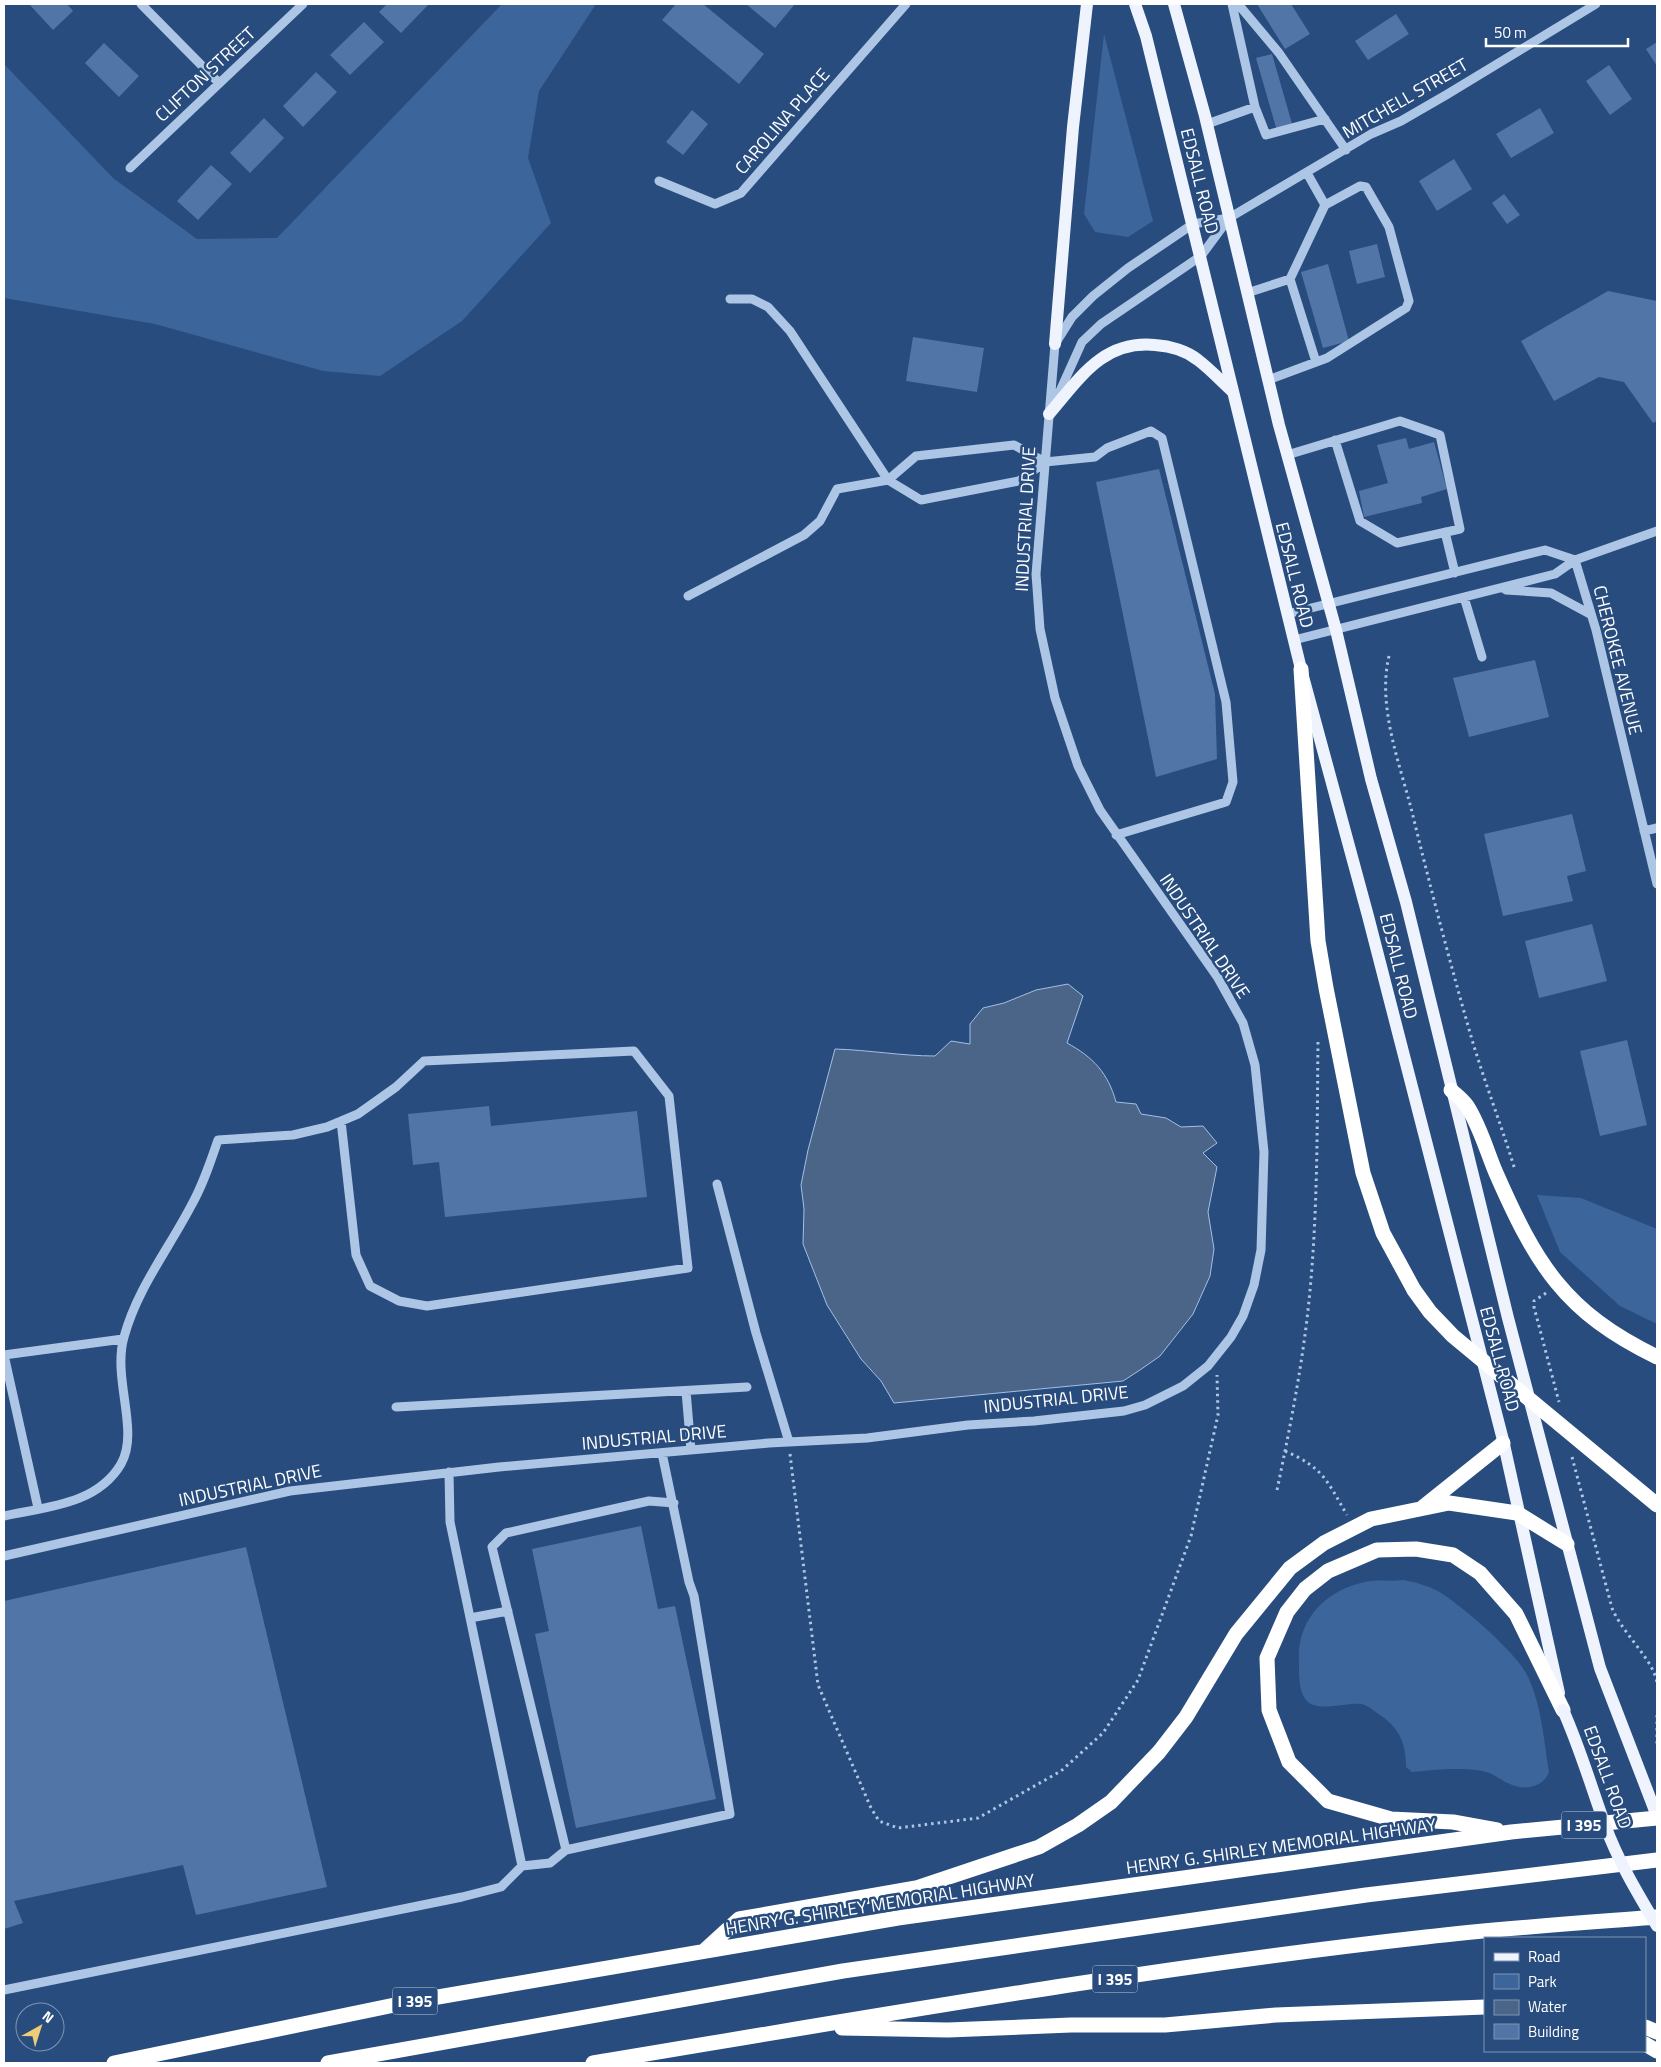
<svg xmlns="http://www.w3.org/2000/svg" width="1661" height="2067" font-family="'Titillium Web',sans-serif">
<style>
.green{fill:#3c659b}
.water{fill:#4b6589;stroke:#a3c0e5}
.building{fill:#5175a6}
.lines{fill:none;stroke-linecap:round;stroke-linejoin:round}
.path{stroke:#aec6e5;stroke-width:3;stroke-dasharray:2.5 4;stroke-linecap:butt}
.minor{stroke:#aec6e5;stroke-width:9}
.major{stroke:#eef3fd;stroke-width:12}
.highway{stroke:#fff;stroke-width:15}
.major-bridge{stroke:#eef3fd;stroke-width:12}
.highway-bridge{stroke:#fff;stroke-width:15}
.labels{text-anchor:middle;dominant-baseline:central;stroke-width:5;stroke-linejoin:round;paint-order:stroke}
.shield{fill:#284c7e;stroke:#bec9d8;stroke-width:1}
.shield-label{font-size:16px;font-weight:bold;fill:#fff}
.street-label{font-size:18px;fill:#fff;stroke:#284c7e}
</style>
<rect width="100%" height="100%" fill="#284c7e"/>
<!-- green -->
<path class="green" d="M 502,4 L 596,4 L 539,91 L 528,158 L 551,223 L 462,321 L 380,376 L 323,371 L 155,324 L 4,298 L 4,64 L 113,178 L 197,239 L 277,238 Z
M 1104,34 L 1153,221 L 1128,237 L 1095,232 L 1084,214 Z
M 1537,1195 L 1581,1198 L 1657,1229 L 1657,1324 L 1620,1306 L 1560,1252 Z
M 1403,1580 C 1416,1582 1432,1587 1443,1594 C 1467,1611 1518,1653 1529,1679 C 1542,1708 1544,1742 1549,1772 C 1544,1787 1524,1791 1510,1784 C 1500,1780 1494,1773 1482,1771 C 1463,1767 1432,1770 1412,1772 L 1406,1767 C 1406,1742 1399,1727 1377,1713 C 1373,1710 1367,1705 1361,1704 C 1346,1702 1321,1712 1308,1702 C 1298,1693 1299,1674 1299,1662 C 1296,1620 1326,1590 1365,1582 C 1378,1579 1391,1582 1403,1580 Z"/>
<!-- water -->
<path class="water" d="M 1068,984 L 1083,996 L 1067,1043 C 1093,1057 1108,1073 1116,1102 L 1136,1104 L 1141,1114 L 1166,1118 L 1181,1127 L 1203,1126 L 1217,1143 L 1203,1153 L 1217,1167 L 1208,1212 L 1214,1249 L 1210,1276 L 1193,1314 L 1160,1356 L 1140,1370 L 1123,1381 L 894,1403 L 881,1381 L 861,1359 L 827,1305 L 803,1244 L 804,1209 L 801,1185 L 808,1150 L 835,1049 C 869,1050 902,1056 935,1056 L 951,1041 L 970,1044 L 970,1024 L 983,1008 L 1004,1003 L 1036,990 Z"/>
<!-- building -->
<path class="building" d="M 29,4 L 67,4 L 73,11 L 53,30 Z
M 387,4 L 429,4 L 401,33 L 379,12 Z
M 676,4 L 703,4 L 764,54 L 739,84 L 662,20 Z
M 746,4 L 795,4 L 775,28 Z
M 1257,4 L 1291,4 L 1310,34 L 1285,49 Z
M 1396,14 L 1409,34 L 1368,60 L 1355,41 Z
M 364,22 L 384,42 L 350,75 L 330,55 Z
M 1657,42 L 1657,66 L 1646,49 Z
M 104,43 L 139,76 L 119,97 L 85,63 Z
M 1272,54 L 1293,127 L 1277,131 L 1256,58 Z
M 1609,65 L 1632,99 L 1610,115 L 1586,81 Z
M 316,72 L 337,92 L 303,127 L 283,106 Z
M 1540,108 L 1554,133 L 1511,158 L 1496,134 Z
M 692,110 L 708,124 L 683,155 L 666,142 Z
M 264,118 L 284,138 L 250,173 L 230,153 Z
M 1454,159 L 1472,189 L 1437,211 L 1419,181 Z
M 211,165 L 232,184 L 198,220 L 177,201 Z
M 1504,194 L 1520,215 L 1507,224 L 1492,203 Z
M 1377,244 L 1385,277 L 1357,284 L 1349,251 Z
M 1328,264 L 1349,341 L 1323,348 L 1301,272 Z
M 1608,291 L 1657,301 L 1657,421 L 1653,423 L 1624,382 L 1599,377 L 1554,401 L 1521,341 Z
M 913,337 L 984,348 L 977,392 L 906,381 Z
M 1406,438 L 1409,449 L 1434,442 L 1447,489 L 1421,497 L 1422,503 L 1364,517 L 1359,491 L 1388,483 L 1377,445 Z
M 1159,469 L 1215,694 L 1217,759 L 1156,777 L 1096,482 Z
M 1535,660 L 1549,717 L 1469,737 L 1453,678 Z
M 1572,814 L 1586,871 L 1567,876 L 1573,901 L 1503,916 L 1484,834 Z
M 1592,924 L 1607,981 L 1539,998 L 1525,941 Z
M 1627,1040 L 1647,1125 L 1600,1136 L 1580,1051 Z
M 489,1106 L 491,1126 L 637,1111 L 647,1197 L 445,1217 L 439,1162 L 413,1165 L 408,1114 Z
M 641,1526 L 658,1609 L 675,1606 L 716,1799 L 576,1828 L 535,1634 L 549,1631 L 532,1549 Z
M 246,1547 L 327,1887 L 196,1915 L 183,1865 L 14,1901 L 23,1923 L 4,1929 L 4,1601 Z"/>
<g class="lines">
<!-- path -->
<path class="path" d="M 1389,656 C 1377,707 1400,764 1412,812 C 1431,890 1451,967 1473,1043 C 1486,1086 1502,1127 1515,1170
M 1546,1293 L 1534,1301 L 1534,1307 L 1559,1402
M 1285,1451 C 1324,1468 1327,1481 1347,1515
M 790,1454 L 818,1685 L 871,1808 L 879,1821 L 898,1828 L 978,1818 L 1061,1771 L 1103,1733 L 1138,1680 L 1191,1536 L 1218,1415 L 1217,1375
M 1572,1457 L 1612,1608 C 1622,1633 1654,1660 1657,1683
M 1277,1490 C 1289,1433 1300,1377 1307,1319 C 1318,1226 1317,1132 1318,1039
M 1657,1715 L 1657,1745"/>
<!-- minor -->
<path class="minor" d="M 141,4 L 219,83
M 1232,4 L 1255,107 L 1266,135 L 1325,119
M 1238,4 L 1279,53 L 1346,150
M 1207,124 L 1255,107
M 130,168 L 303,4
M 1307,173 L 1325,205
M 659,181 L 715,204 L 741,193 L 906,4
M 1247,293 L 1290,279
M 730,299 L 752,299 L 768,307 L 790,331 L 888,480 L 921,500 L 1019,481 L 1045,462 L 1095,457 L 1107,448 L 1151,431 L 1162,438 L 1226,702 L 1233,782 L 1226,802 L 1116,835
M 1268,380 L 1327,358 L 1406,308 L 1409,301 L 1389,227 L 1366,187 L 1360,186 L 1325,205 L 1290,279 L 1316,362
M 1055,402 L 1082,342 L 1101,324 L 1201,256 L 1229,218
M 1287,455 L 1400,421 L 1440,435 L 1460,529 L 1397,543 L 1360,521 L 1335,440
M 1445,532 L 1455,573
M 1575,560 L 1596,630 L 1657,884
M 1506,590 L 1551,593 L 1590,614
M 688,596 L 804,535 L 820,521 L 837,489 L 888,480 L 916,456 L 1014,445 L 1045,462
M 1464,597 L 1482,657
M 1287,614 L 1545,550 L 1575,560
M 1294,640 L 1555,574 L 1575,560 L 1657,531
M 1644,831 L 1657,828
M 717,1184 L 756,1333 L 789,1442
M 4,1355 L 38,1508
M 4,1355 L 123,1339
M 686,1391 L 691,1450
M 396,1407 L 747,1387
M 662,1453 L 689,1582 L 694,1596 L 730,1814 L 566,1850 L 492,1547 L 506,1533 L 649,1501 L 674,1503
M 4,1516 C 45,1507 97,1505 121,1464 C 140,1431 112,1379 124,1337 C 137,1289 168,1250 191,1206 C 203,1185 210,1163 218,1140 L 293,1135 L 327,1127 L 358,1114 L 396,1087 L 424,1061 L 634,1051 L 669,1096 L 688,1268 L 427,1306 L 399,1301 L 370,1286 L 356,1255 L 341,1121
M 4,1556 L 290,1491 L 499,1467 L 769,1443 L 867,1438 L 968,1425 L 1034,1421 L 1124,1411 L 1145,1405 L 1183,1386 L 1208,1366 L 1231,1337 L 1243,1316 L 1254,1285 L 1261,1250 L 1264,1152 L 1255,1065 L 1243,1023 L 1218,978 L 1100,810 L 1078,766 L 1055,698 L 1040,629 L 1036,574 L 1055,344 L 1072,317 L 1093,296 L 1128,268 L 1193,224 L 1229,218 L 1371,134 L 1401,121 L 1446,95 L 1596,4
M 470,1618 L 508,1611
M 522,1866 L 550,1863 L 566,1850
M 4,1990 L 462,1897 L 501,1887 L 522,1866 L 450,1522 L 449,1472"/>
<!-- major -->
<path class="major" d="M 1135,4 L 1146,36 L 1301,669 L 1368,916 L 1503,1440 L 1559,1693
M 1174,4 L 1205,116 L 1279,425 L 1336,630 L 1371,779 L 1406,902 L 1508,1318 L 1600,1668 L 1657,1816
M 1055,344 L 1073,127 L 1087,4
M 1049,414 C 1080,378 1103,340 1155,345 C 1170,346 1187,351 1198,360 C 1210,369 1221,381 1232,391"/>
<!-- highway -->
<path class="highway" d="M 1301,669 L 1318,941 L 1326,988 L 1363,1173 L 1383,1233 L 1414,1290
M 1451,1090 C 1456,1095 1463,1100 1467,1106 C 1480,1126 1487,1152 1496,1173 C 1536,1264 1564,1312 1657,1357
M 1423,1507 L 1503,1443
M 1497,1830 L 1453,1822 L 1391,1819 L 1328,1801 L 1289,1762 L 1269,1710 L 1267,1658 L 1287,1612 L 1305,1589 L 1328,1571 L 1377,1550 L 1416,1549 L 1453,1555 L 1480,1573 L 1516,1614 L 1563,1710
M 705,1950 L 739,1919 L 916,1888 L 1039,1847 L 1078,1825 L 1111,1802 L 1159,1752 L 1186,1717 L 1236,1634 L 1290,1568 L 1324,1543 L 1371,1519 L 1449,1503 L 1517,1513 L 1567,1544
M 1645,2027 L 1657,2032
M 842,2028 L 948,2030 L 1071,2025 L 1165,2025 L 1276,2015 L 1485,2007
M 1645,2044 L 1657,2051
M 114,2063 L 409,2002 L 898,1918 L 1511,1832 L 1657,1818
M 328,2063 L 843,1971 L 1366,1895 L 1657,1860
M 593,2063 C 870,2017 1147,1968 1426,1937 C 1503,1928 1580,1923 1657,1917"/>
<!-- major-bridge -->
<path class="major-bridge" d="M 1563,1710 C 1580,1748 1591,1786 1605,1825 C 1618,1861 1638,1894 1657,1926"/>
<!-- highway-bridge -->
<path class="highway-bridge" d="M 1414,1290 L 1430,1312 L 1453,1336 L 1657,1505"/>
</g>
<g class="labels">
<!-- shield labels -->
<g class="shield">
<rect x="1561.5" y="1811.5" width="45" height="27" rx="4"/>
<rect x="1092.5" y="1965.5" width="45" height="27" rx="4"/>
<rect x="392.5" y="1987.5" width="45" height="27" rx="4"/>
</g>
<g class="shield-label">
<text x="1584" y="1825">I 395</text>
<text x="1115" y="1979">I 395</text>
<text x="415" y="2001">I 395</text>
</g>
<!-- street labels -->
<g class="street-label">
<text transform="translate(205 74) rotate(-43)">CLIFTON STREET</text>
<text transform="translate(1405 98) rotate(-30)">MITCHELL STREET</text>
<text transform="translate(782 121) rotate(-49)">CAROLINA PLACE</text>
<text transform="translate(1200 181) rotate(76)">EDSALL ROAD</text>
<text transform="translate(1025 519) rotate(-87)">INDUSTRIAL DRIVE</text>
<text transform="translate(1295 575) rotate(76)">EDSALL ROAD</text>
<text transform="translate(1618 660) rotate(76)">CHEROKEE AVENUE</text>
<text transform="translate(1205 936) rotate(56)">INDUSTRIAL DRIVE</text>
<text transform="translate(1399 966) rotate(76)">EDSALL ROAD</text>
<text transform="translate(1500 1359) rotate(75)">EDSALL ROAD</text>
<text transform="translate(1056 1399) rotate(-6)">INDUSTRIAL DRIVE</text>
<text transform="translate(654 1437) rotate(-5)">INDUSTRIAL DRIVE</text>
<text transform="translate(250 1485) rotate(-12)">INDUSTRIAL DRIVE</text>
<text transform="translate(1608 1777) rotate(70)">EDSALL ROAD</text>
<text transform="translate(1281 1846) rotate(-8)">HENRY G. SHIRLEY MEMORIAL HIGHWAY</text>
<text transform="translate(880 1904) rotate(-9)">HENRY G. SHIRLEY MEMORIAL HIGHWAY</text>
</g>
</g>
<!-- border -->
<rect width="1661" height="2067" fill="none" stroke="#ffffff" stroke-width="10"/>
<!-- legend -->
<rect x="1484" y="1937" width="162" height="115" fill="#284c7e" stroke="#7e94b2"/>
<rect x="1494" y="1953" width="25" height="8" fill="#eef3fd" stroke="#7e94b2"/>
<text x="1528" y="1962" font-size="15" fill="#ffffff">Road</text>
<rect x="1494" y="1974" width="25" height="15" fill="#3c659b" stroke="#7e94b2"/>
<text x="1528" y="1987" font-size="15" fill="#ffffff">Park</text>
<rect x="1494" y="2000" width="25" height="15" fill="#4b6589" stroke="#7e94b2"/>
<text x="1528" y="2012" font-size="15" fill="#ffffff">Water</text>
<rect x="1494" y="2024" width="25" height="15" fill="#5175a6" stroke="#7e94b2"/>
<text x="1528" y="2037" font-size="15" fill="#ffffff">Building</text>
<!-- north arrow -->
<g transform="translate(40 2027) rotate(39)"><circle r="24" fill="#284c7e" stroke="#7e94b2"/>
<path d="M0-4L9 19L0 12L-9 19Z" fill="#eccc75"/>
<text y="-8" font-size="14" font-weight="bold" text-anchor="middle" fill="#ffffff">N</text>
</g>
<!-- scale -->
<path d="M1486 38v8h142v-8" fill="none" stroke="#ffffff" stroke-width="2.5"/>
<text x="1494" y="38" font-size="15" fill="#ffffff" stroke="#284c7e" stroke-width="4" paint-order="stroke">50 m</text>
</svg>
